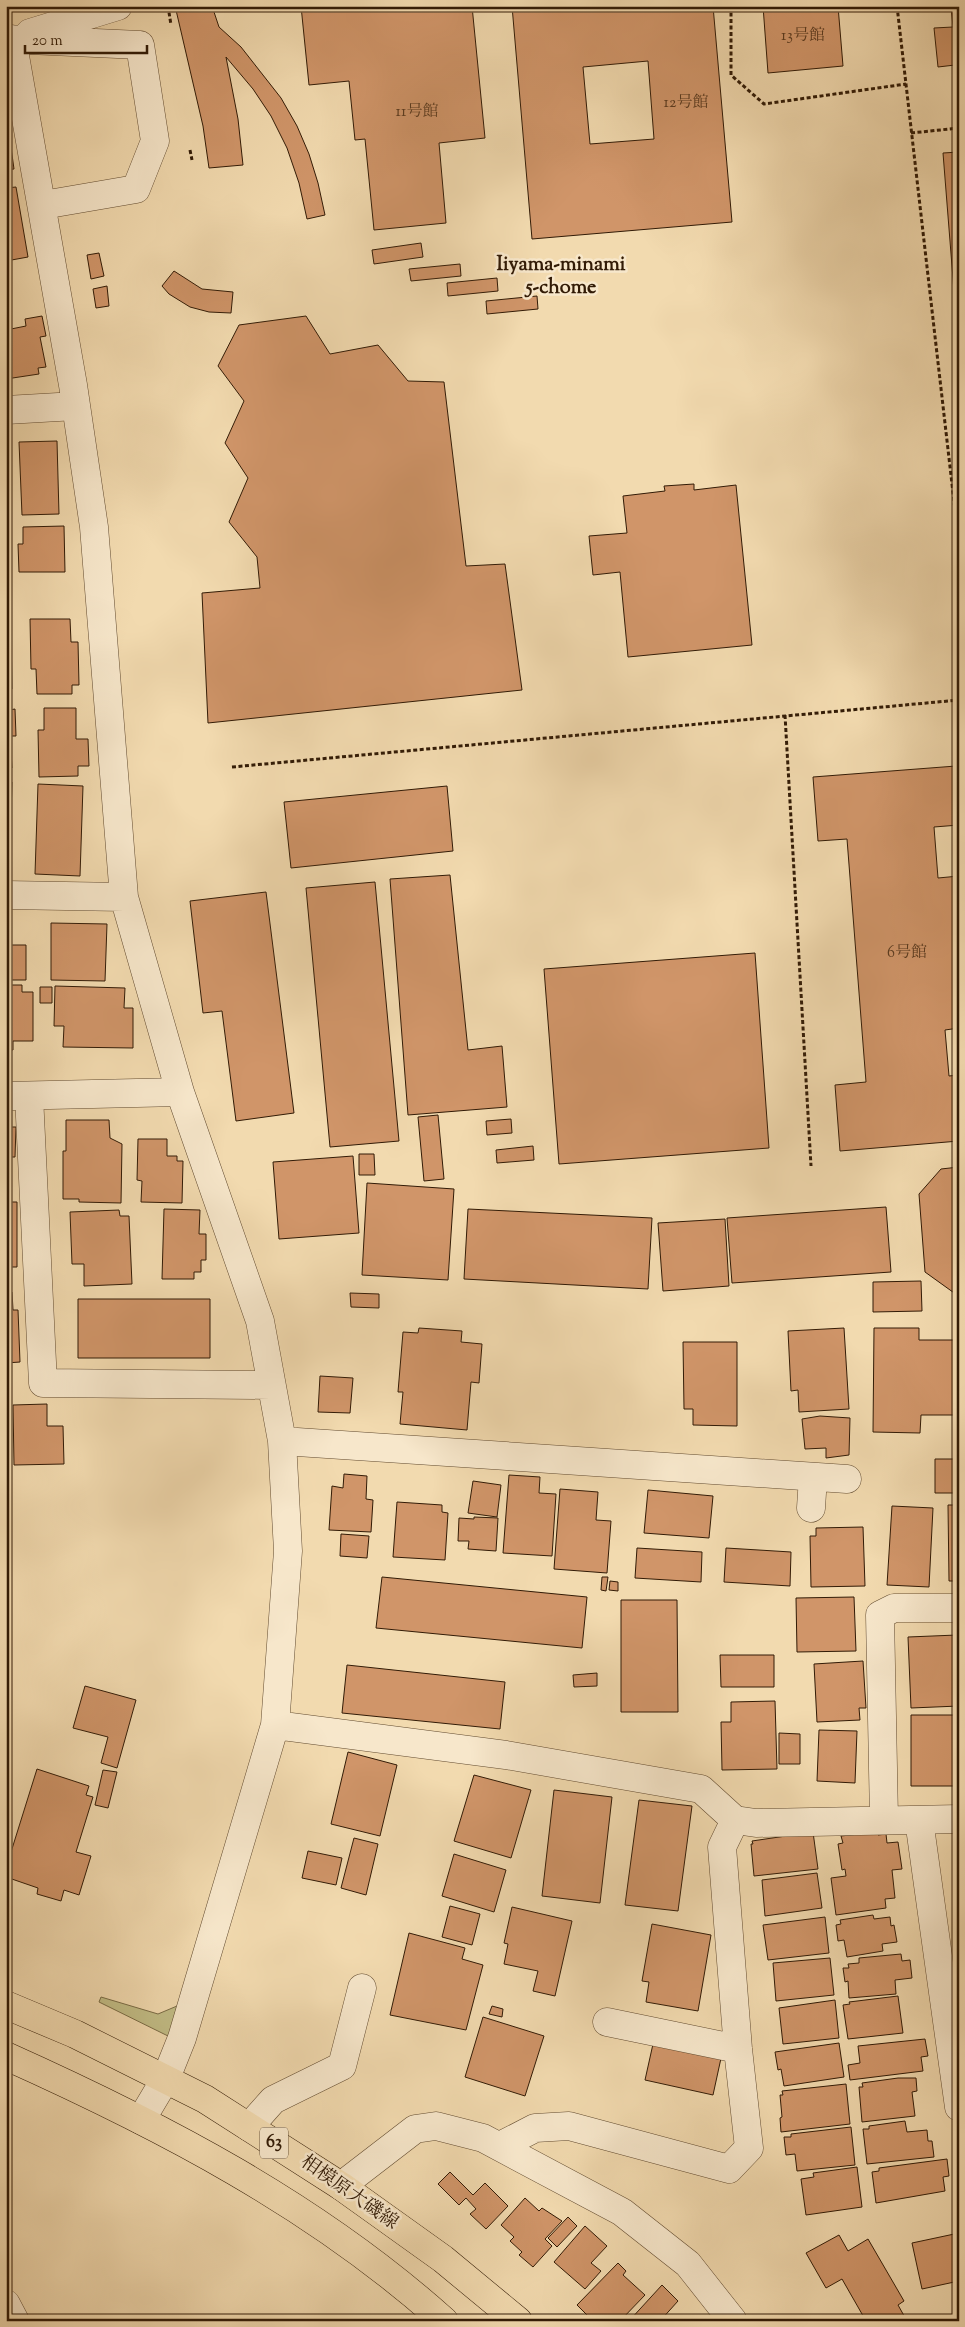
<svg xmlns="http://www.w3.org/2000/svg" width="965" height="2327" font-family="'Sorts Mill Goudy','Noto Serif JP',serif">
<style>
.green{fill:#c2bd86;stroke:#7a6c46}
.building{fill:#d09569;stroke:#321b06;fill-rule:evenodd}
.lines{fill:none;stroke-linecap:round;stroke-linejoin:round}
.minor-casing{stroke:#624b30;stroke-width:29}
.major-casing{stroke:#321b06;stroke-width:29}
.path{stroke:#321b06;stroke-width:3;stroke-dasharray:4 2.5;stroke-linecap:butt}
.minor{stroke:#f7e7cb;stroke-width:28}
.major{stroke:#f2daaf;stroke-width:28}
.labels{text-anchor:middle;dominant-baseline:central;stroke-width:5;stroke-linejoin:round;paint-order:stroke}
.number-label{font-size:16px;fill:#5a3a1f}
.shield{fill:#f7e7cb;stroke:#6d5841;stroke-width:1}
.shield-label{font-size:18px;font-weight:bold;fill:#321b06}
.street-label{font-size:19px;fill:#321b06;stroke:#f7e7cb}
.neighbourhood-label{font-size:20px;font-weight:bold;fill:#321b06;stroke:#f7e7cb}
</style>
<rect width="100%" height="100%" fill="#f2daaf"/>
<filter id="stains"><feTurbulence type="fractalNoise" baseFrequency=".004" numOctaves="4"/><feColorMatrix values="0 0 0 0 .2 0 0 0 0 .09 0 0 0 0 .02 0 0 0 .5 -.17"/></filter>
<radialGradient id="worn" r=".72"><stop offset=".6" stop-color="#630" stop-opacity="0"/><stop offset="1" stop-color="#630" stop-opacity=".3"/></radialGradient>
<!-- green -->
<path class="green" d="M 101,1997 L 158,2014 L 177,2006 L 170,2035 L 168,2036 L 99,2002 Z"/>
<!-- building -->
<path class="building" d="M 189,6 L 212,6 L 219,27 L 241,47 L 281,98 L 297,126 L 309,154 L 318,183 L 325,215 L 307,219 L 299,183 L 287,148 L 271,116 L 253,89 L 226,57 L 238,119 L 243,165 L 209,168 L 203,126 L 176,10 Z
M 301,6 L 472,6 L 485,138 L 439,143 L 446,223 L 374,230 L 365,139 L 355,140 L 349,81 L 309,85 Z
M 512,6 L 713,6 L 732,222 L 532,239 ZM 648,61 L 654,139 L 590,144 L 583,67 Z
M 763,6 L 838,6 L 843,66 L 768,73 Z
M 951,6 L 959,6 L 959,101 L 955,65 L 938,67 L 934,28 L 953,27 Z
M 6,112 L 14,169 L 6,170 Z
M 959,152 L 959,304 L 955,304 L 943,153 Z
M 16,187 L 28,257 L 6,261 L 6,188 Z
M 421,243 L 423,257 L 374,264 L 372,250 Z
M 99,253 L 104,276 L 91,279 L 87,255 Z
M 460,264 L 461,276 L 411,281 L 409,269 Z
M 174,271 L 202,289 L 233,292 L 231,313 L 209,312 L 190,307 L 169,294 L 162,286 Z
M 497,278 L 498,291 L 448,296 L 447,283 Z
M 107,286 L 109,306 L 96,308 L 93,289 Z
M 537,296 L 538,309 L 487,314 L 486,301 Z
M 6,300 L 11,329 L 26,326 L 25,319 L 42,316 L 46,336 L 40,337 L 46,367 L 38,368 L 39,374 L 6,379 Z
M 306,316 L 330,354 L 378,345 L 408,381 L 444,382 L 466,566 L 505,564 L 522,690 L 208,723 L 202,593 L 260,588 L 257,557 L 229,522 L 248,478 L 225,443 L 244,401 L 218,366 L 239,325 Z
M 57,441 L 59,514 L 22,515 L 19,442 Z
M 694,484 L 694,490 L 736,485 L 752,645 L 628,657 L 620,572 L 593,575 L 589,536 L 627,533 L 623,496 L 665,491 L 664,486 Z
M 64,526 L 65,572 L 19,572 L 18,544 L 23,544 L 23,527 Z
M 6,537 L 8,602 L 6,603 Z
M 30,619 L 70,619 L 71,642 L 78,642 L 79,685 L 72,685 L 72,694 L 37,694 L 36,669 L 31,669 Z
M 6,630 L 11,630 L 12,689 L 6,689 Z
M 6,698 L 9,710 L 15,709 L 16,736 L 10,736 L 12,768 L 6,769 Z
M 44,708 L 76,708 L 76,739 L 88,739 L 89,766 L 78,766 L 78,776 L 39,777 L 38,730 L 44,730 Z
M 956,766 L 959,825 L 934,827 L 938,878 L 959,876 L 959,1028 L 945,1030 L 949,1076 L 959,1075 L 959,1141 L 840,1151 L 835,1085 L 866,1082 L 847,839 L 818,841 L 813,777 Z
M 6,781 L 12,782 L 9,878 L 6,878 Z
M 38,784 L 83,786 L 80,876 L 35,874 Z
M 447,786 L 453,851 L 291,868 L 284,802 Z
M 450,875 L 468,1050 L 502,1046 L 507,1107 L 408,1115 L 390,879 Z
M 375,882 L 399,1141 L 330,1147 L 306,888 Z
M 266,892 L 294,1113 L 236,1121 L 222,1011 L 203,1013 L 190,901 Z
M 51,923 L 107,924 L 105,981 L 51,980 Z
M 6,945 L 26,945 L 26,980 L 6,980 Z
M 755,953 L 769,1148 L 559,1164 L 544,969 Z
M 6,985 L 22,985 L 22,992 L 33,992 L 33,1041 L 13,1041 L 13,1050 L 6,1050 Z
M 55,986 L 125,988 L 124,1008 L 133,1008 L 133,1048 L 63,1047 L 64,1026 L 54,1026 Z
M 40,987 L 52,987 L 52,1003 L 40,1003 Z
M 438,1115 L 444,1179 L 424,1181 L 418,1117 Z
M 511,1119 L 512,1133 L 487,1135 L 486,1121 Z
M 66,1120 L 109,1120 L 110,1138 L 122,1144 L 121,1203 L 79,1202 L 79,1199 L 63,1199 L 63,1151 L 66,1151 Z
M 6,1127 L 16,1127 L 15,1157 L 11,1157 L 10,1189 L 6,1188 Z
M 138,1139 L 167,1139 L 167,1156 L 177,1156 L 177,1161 L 183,1161 L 182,1203 L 141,1202 L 142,1181 L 137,1180 Z
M 533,1146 L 534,1160 L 497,1163 L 496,1150 Z
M 359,1154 L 374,1154 L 375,1175 L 359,1175 Z
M 353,1156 L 359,1233 L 279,1239 L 273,1162 Z
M 959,1167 L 959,1295 L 957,1295 L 925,1272 L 919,1194 L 941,1169 Z
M 367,1183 L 454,1189 L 448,1280 L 362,1275 Z
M 6,1202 L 17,1202 L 17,1267 L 6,1267 Z
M 886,1207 L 891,1272 L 732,1283 L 727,1218 Z
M 164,1209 L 200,1210 L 199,1234 L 206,1234 L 206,1260 L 201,1260 L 201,1272 L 194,1272 L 194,1279 L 162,1279 Z
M 468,1209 L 652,1218 L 648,1289 L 464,1279 Z
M 119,1210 L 120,1216 L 129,1216 L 132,1284 L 84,1286 L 84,1264 L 72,1264 L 70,1212 Z
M 725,1219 L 729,1286 L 663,1291 L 658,1223 Z
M 921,1281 L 922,1311 L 873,1312 L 873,1282 Z
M 12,1292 L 13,1310 L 18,1310 L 20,1362 L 6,1363 L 6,1293 Z
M 350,1293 L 379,1294 L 379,1308 L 351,1307 Z
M 78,1299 L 210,1299 L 210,1358 L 78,1358 Z
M 419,1328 L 462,1331 L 461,1342 L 482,1344 L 479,1383 L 471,1382 L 467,1430 L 400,1424 L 403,1392 L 398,1392 L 403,1332 L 418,1333 Z
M 844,1328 L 849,1409 L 799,1412 L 798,1390 L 791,1391 L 788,1331 Z
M 874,1328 L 919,1328 L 919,1340 L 959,1340 L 959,1415 L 921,1415 L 920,1433 L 873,1432 Z
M 683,1342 L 737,1342 L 737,1426 L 693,1425 L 693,1409 L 684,1409 Z
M 320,1376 L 353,1378 L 350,1413 L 318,1412 Z
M 47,1404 L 47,1426 L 63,1426 L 64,1464 L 14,1465 L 13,1405 Z
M 820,1416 L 850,1418 L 849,1455 L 826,1458 L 826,1448 L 805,1449 L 802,1419 Z
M 935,1459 L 959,1459 L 959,1493 L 935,1493 Z
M 344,1474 L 367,1476 L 366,1499 L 373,1500 L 371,1532 L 329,1530 L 332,1486 L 343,1488 Z
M 509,1475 L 540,1477 L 539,1493 L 556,1494 L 552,1556 L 503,1553 Z
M 473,1481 L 501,1485 L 497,1517 L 468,1513 Z
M 560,1489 L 598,1492 L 596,1520 L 611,1521 L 607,1573 L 554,1569 Z
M 648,1490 L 713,1496 L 709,1538 L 644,1533 Z
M 397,1502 L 442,1505 L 442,1512 L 448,1513 L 445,1560 L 393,1557 Z
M 948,1505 L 959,1505 L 959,1581 L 949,1581 Z
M 892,1506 L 933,1508 L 929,1587 L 887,1585 Z
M 474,1517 L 498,1518 L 496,1551 L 468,1549 L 469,1541 L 458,1541 L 459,1518 L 474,1519 Z
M 863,1527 L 865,1586 L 811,1587 L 810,1536 L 816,1536 L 816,1528 Z
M 341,1534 L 369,1536 L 367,1558 L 340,1556 Z
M 637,1548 L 702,1552 L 701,1582 L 635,1578 Z
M 726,1548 L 791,1552 L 790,1586 L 724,1582 Z
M 382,1577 L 587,1597 L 582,1648 L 376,1628 Z
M 602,1577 L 608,1577 L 606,1591 L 601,1590 Z
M 610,1581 L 618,1582 L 618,1591 L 609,1590 Z
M 854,1597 L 856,1651 L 797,1652 L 796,1598 Z
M 621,1600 L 677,1600 L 678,1712 L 621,1712 Z
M 957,1635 L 959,1706 L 911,1708 L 908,1637 Z
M 720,1655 L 774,1655 L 774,1687 L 721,1687 Z
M 863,1661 L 866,1708 L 859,1708 L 860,1720 L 817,1722 L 814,1664 Z
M 347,1665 L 505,1682 L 500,1729 L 342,1713 Z
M 597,1673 L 597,1686 L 574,1687 L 573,1675 Z
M 6,1681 L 10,1682 L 6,1695 Z
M 85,1686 L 136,1700 L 117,1768 L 101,1763 L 108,1737 L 73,1728 Z
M 775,1701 L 777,1769 L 722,1770 L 721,1722 L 731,1722 L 731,1702 Z
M 911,1715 L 955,1715 L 956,1786 L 911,1786 Z
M 819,1730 L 857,1731 L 855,1783 L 817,1781 Z
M 779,1733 L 800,1734 L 800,1764 L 779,1764 Z
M 348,1752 L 397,1765 L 380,1836 L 331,1824 Z
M 37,1769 L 89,1786 L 86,1795 L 93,1797 L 76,1852 L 91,1856 L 79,1895 L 64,1890 L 61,1901 L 37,1894 L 38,1888 L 6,1877 L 6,1868 Z
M 103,1770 L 117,1772 L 108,1808 L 95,1805 Z
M 474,1775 L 531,1790 L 511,1858 L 454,1841 Z
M 554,1790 L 612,1797 L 600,1903 L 542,1896 Z
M 639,1800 L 692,1806 L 678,1911 L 625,1905 Z
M 813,1832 L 818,1869 L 754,1876 L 751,1844 L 753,1844 L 752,1841 Z
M 877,1832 L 878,1835 L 886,1834 L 887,1843 L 898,1842 L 902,1869 L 892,1870 L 895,1898 L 885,1899 L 886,1908 L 836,1915 L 831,1878 L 846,1876 L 845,1869 L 842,1870 L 838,1844 L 843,1843 L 841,1836 Z
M 354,1838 L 378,1844 L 366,1895 L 341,1888 Z
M 308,1851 L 342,1858 L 336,1885 L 302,1878 Z
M 454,1854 L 506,1870 L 494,1912 L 442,1896 Z
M 817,1873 L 822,1908 L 765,1916 L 762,1880 Z
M 450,1906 L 480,1914 L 472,1945 L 442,1937 Z
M 512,1907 L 572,1921 L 555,1996 L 533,1991 L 538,1971 L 504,1964 L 508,1944 L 504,1943 Z
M 873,1915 L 874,1919 L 890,1917 L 891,1926 L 894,1925 L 897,1942 L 882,1944 L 883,1951 L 847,1957 L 844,1940 L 838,1941 L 836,1925 L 841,1924 L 840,1920 Z
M 825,1917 L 829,1953 L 768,1960 L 763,1925 Z
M 652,1924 L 711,1935 L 698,2011 L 646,2002 L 649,1982 L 642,1981 Z
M 409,1933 L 465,1948 L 462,1959 L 483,1965 L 466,2030 L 390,2015 Z
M 901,1954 L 902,1961 L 910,1960 L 912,1978 L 895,1980 L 896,1994 L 849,1998 L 848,1981 L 845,1982 L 843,1968 L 849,1968 L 848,1964 L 859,1963 L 859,1958 Z
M 830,1958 L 834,1995 L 776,2001 L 773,1963 Z
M 898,1996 L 903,2033 L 848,2039 L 843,2005 L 850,2004 L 849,2002 Z
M 835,2000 L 839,2038 L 783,2044 L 779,2008 Z
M 492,2006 L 503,2009 L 502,2017 L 489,2014 Z
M 483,2017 L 544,2036 L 525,2096 L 465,2077 Z
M 655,2035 L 723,2049 L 713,2095 L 645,2080 Z
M 925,2039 L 928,2056 L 921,2057 L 923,2071 L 850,2080 L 848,2065 L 860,2063 L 858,2046 Z
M 839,2043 L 844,2077 L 784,2086 L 781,2069 L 778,2070 L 775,2052 Z
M 898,2078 L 916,2078 L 917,2091 L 912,2092 L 915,2116 L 862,2122 L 859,2087 L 863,2087 L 862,2083 Z
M 846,2084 L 850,2124 L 781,2132 L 780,2118 L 782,2117 L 780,2095 L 783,2095 L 782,2091 Z
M 905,2121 L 907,2132 L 927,2130 L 928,2141 L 932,2141 L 934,2157 L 867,2164 L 863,2129 L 869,2129 L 869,2126 Z
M 851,2127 L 855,2165 L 797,2171 L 795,2154 L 786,2155 L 784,2137 L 791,2137 L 791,2134 Z
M 947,2159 L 949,2176 L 943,2177 L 945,2191 L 876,2203 L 872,2172 L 879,2171 L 879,2168 Z
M 857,2167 L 862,2207 L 806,2215 L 801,2179 L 814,2177 L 813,2173 Z
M 450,2172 L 473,2195 L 485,2183 L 508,2206 L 486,2229 L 470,2214 L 476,2209 L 466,2198 L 459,2205 L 438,2184 Z
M 525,2198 L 539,2211 L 542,2208 L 562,2221 L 545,2239 L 552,2246 L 533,2267 L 519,2255 L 522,2252 L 510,2241 L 514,2237 L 501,2225 Z
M 568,2217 L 577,2226 L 557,2247 L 548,2238 Z
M 585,2226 L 607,2246 L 591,2263 L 601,2271 L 585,2289 L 554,2262 Z
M 959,2233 L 959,2281 L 922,2289 L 912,2243 Z
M 839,2235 L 848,2251 L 868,2239 L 904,2301 L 898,2305 L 907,2321 L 880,2321 L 877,2317 L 866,2321 L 842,2279 L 826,2288 L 806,2253 Z
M 618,2263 L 626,2271 L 623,2275 L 645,2295 L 620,2321 L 593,2321 L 577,2305 Z
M 662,2285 L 678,2301 L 660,2321 L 629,2321 Z"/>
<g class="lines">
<!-- minor casing -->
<g class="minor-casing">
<path id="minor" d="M 30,33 L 118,6
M 6,39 L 140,45 L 155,141 L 136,189 L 43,205
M 12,39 L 73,385 L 94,527 L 124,897 L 180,1092 L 260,1321 L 282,1441 L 288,1551 L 275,1725 L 182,2038 L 166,2078 L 141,2120
M 6,410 L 76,406
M 6,895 L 124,897
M 6,1096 L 180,1092
M 29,1096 L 43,1383 L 270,1385
M 282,1441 L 847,1479
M 811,1508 L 813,1477
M 275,1725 L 506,1755 L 701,1789 L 735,1820
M 884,1819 L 880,1615 L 894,1608 L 959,1608
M 919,1820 L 959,2107
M 607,2022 L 738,2049
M 249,2127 L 273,2100 L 342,2066 L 362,1988
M 500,2146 L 535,2128 L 569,2126 L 729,2169 L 749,2148 L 738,2049 L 722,1847 L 735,1820 L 756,1823 L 959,1819
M 341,2186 L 415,2129 L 436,2126 L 483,2138 L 622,2212 L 688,2264 L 733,2321
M 6,2304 L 15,2321"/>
</g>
<!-- major casing -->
<g class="major-casing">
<path id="major" d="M 6,2005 L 75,2034 L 205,2099 L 341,2186 L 443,2259 L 518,2321
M 6,2056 C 162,2126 316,2206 444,2321"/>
</g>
<!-- path -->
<path class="path" d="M 168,6 L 171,25
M 731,6 L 731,75 L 764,104 L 906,84
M 897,6 L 959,545
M 911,133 L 959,128
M 190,150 L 192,160
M 785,715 L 811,1166
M 232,767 L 959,700"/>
<!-- minor -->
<use href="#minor" class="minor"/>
<!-- major -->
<use href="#major" class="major"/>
</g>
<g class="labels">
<!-- number labels -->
<g class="number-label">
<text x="803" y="36">13号館</text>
<text x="686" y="103">12号館</text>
<text x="417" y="112">11号館</text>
<text x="907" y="953">6号館</text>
</g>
<!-- shield labels -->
<rect class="shield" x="260" y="2127.5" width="28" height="31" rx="4"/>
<g class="shield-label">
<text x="274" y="2143">63</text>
</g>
<!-- street labels -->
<g class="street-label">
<text transform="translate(349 2193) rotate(35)">相模原大磯線</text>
</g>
<!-- neighbourhood labels -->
<g class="neighbourhood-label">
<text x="561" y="265">Iiyama-minami<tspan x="561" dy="23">5-chome</tspan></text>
</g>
</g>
<!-- margin -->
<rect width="965" height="2327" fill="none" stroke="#f2daaf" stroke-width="25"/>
<rect x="8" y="8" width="950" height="2312" fill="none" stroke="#321b06" stroke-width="2.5"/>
<rect x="12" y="12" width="940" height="2302" fill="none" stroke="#321b06"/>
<!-- scale -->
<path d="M25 45v8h122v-8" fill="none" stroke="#321b06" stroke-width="2.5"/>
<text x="32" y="45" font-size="15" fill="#321b06" stroke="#f7e7cb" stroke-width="4" paint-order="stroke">20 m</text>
<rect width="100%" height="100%" filter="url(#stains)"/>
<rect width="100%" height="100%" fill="url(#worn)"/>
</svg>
